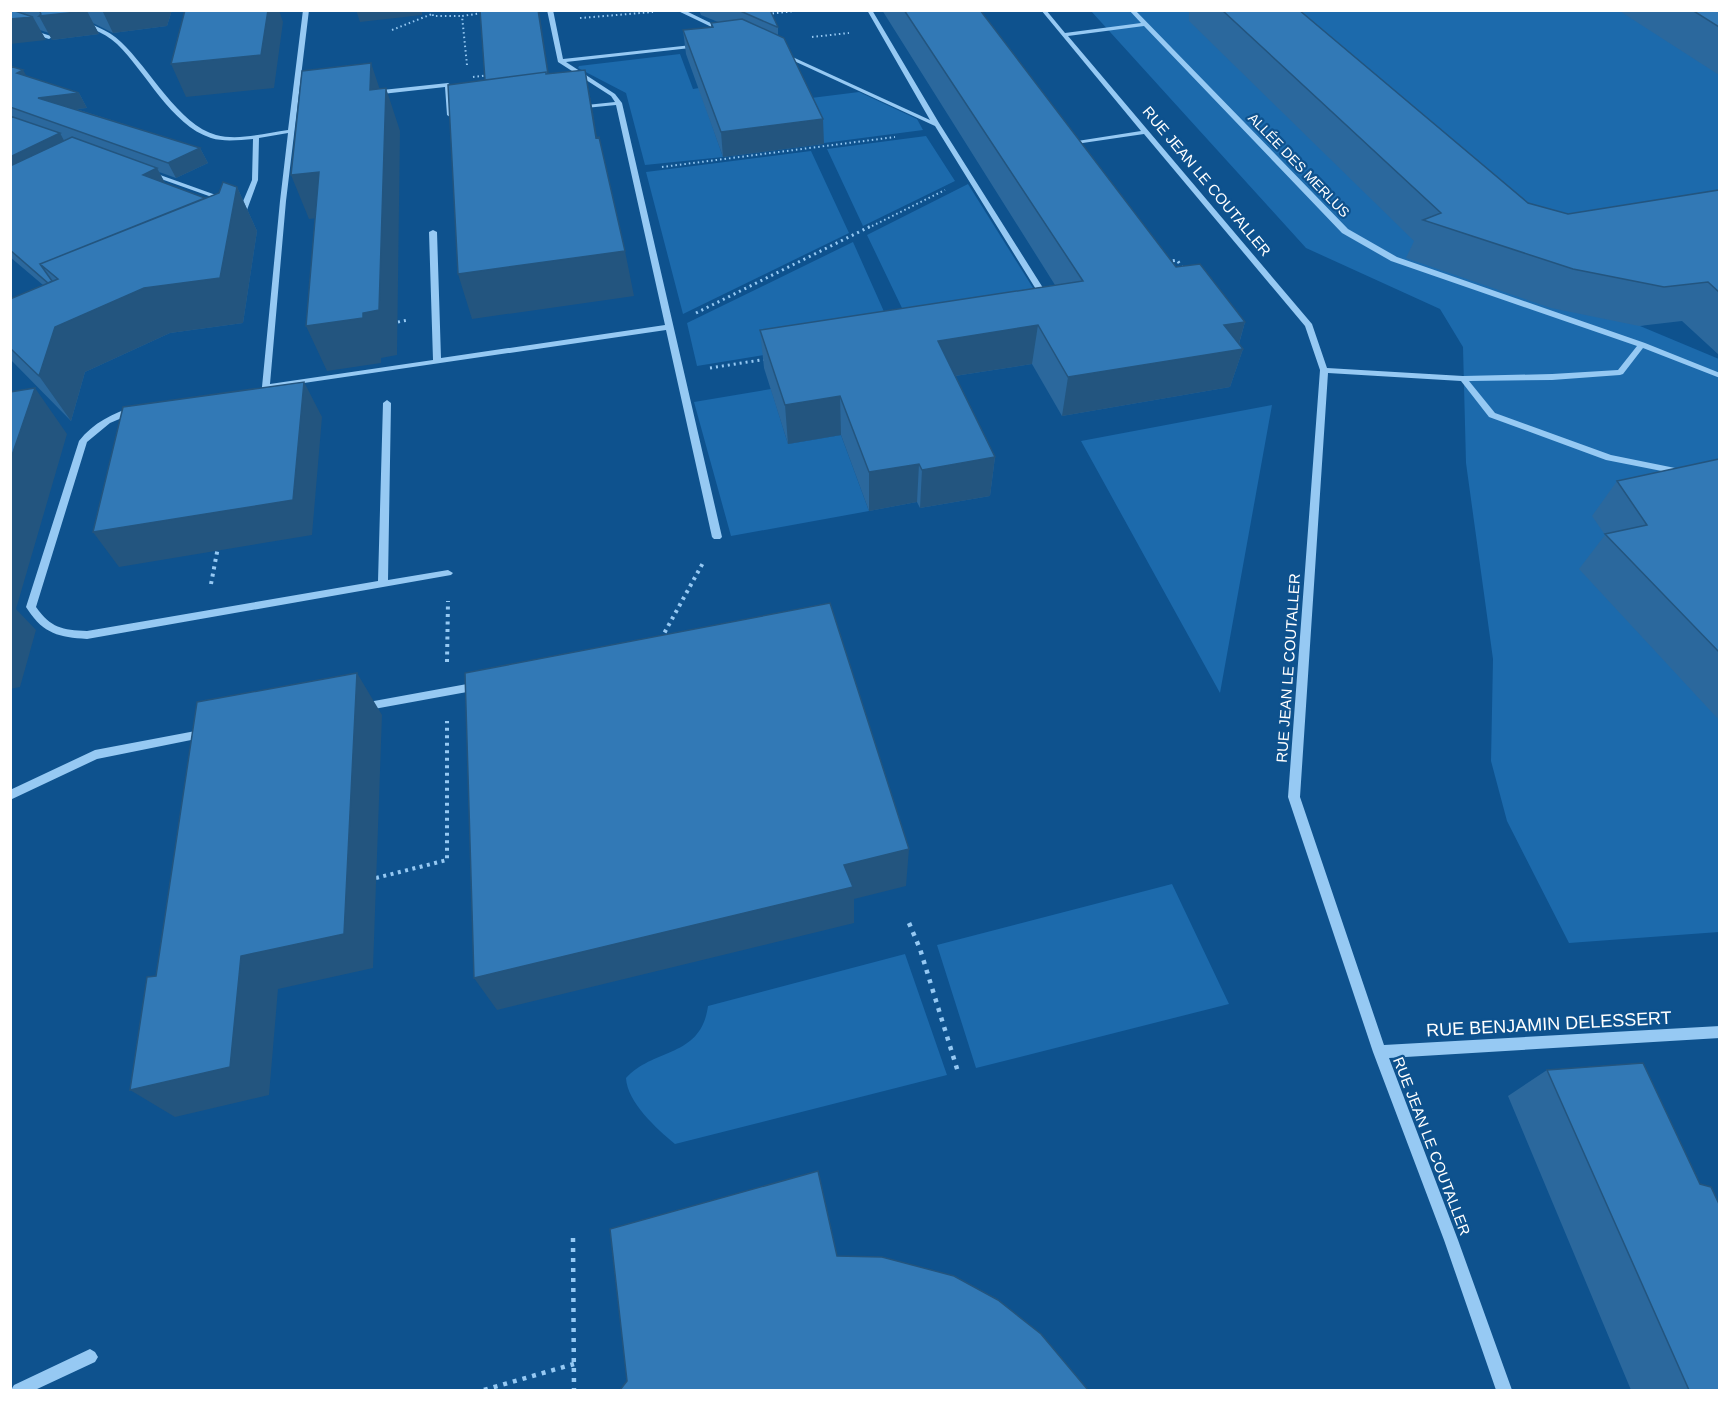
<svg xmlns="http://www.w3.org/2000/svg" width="1730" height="1401" font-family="Arial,sans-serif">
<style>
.green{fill:#1c6aac}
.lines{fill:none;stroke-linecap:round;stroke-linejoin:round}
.path-far3{stroke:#96c9f3;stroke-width:2;stroke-dasharray:1.5 3;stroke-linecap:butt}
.path-far2{stroke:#96c9f3;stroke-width:3;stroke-dasharray:2 4;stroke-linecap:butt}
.path-far1{stroke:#96c9f3;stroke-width:4;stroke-dasharray:3 4.5;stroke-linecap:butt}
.path{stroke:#96c9f3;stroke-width:4.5;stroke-dasharray:4 6;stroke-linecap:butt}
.minor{fill:#96c9f3;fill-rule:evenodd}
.wall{fill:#2b689d}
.shaded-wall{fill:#23557f}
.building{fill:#3279b6;stroke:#23557f;stroke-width:1.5}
.labels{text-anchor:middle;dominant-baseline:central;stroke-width:4.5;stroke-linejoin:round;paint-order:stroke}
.far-street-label{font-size:14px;fill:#fff;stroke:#0e528e}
.street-label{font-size:15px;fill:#fff;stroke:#0e528e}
.near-street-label{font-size:18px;fill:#fff;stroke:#0e528e}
</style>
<rect width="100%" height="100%" fill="#0e528e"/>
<!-- green -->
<path class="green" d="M 1091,11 L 1719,11 L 1719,310 L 1640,326 L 1719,359 L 1719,932 L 1569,943 L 1507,821 L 1491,761 L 1493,659 L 1466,463 L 1463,347 L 1440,309 L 1306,248 Z
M 680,54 L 693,89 L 699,88 L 723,157 L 645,165 L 626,93 L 578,68 L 579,66 Z
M 859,92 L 917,119 L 923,130 L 824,143 L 803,99 Z
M 926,136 L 955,181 L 863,226 L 827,149 Z
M 811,151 L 849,233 L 683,314 L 646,172 Z
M 968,184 L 1048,312 L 913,331 L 867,235 Z
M 853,242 L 894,334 L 697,366 L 687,323 Z
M 771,389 L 788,444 L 841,435 L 869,511 L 731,536 L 694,402 Z
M 1272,405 L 1220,693 L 1081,441 Z
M 1172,884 L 1229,1004 L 976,1068 L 937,945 Z
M 905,954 L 947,1075 L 675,1144 C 657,1129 627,1102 626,1078 C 655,1047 701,1058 708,1006 Z"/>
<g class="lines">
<!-- path-far3 -->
<path class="path-far3" d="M 432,10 L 433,16 L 462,16
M 768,14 L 803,10
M 580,18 L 653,12
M 392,30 L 432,14
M 812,37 L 849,33
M 467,65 L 462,16 L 483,13
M 473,77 L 489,75
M 662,167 L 895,137
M 868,228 L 945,190"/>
<!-- path-far2 -->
<path class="path-far2" d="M 1167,262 L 1177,260 L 1184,270
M 696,313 L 871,226
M 398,322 L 408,320
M 710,368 L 767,359"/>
<!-- path-far1 -->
<path class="path-far1" d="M 211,584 L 218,547
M 661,639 L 704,561
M 447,662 L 448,601
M 376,878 L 447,860 L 447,721"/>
<!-- path -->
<path class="path" d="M 909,923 L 920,949 L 958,1072
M 573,1238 L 574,1390
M 484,1390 L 574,1364"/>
<!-- minor -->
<path class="minor" d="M 68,10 L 74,10 L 73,16 C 89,24 108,29 121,42 C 149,68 179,125 216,135 C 239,141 265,133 288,130 L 303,10 L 309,10 L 286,201 L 270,384 L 433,360 L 429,232 L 433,230 L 437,232 L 441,358 L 665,325 L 616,105 L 575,109 L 574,108 L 577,106 L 615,102 L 611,96 L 558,62 L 547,10 L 553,10 L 563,59 L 701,44 L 701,46 L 699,47 L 566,62 L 615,94 L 622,103 L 722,537 L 720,539 L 714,539 L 712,537 L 666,330 L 263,389 L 262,387 L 280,201 L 288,133 L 259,138 L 258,180 L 244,218 L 238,219 L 236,218 L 252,180 L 253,139 C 239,140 224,142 211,138 C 171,125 146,72 117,44 C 103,31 84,26 68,18 Z
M 676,10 L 684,10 L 725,30 L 720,31 Z
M 867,10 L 872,10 L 939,123 L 1050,299 L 1049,301 L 1042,299 L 935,126 L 781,55 L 786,54 L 930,120 Z
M 1041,10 L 1046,10 L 1065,33 L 1141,23 L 1129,10 L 1135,10 L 1348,229 L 1397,257 L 1645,343 L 1720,373 L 1720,378 L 1643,348 L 1623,374 L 1620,375 L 1552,380 L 1469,381 L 1495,413 L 1611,455 L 1685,470 L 1685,474 L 1682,475 L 1606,460 L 1489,417 L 1461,381 L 1328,373 L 1300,797 L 1384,1045 L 1720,1026 L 1720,1038 L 1389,1058 L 1458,1240 L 1512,1390 L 1496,1390 L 1444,1240 L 1373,1052 L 1288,797 L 1320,370 L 1305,326 L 1144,134 L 1069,145 L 1068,144 L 1071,142 L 1141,131 ZM 1144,26 L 1342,233 L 1391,261 L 1637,346 L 1618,370 L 1552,374 L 1463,376 L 1327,368 L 1312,324 L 1068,36 Z
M 10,23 L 51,36 L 52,37 L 49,39 L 10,27 Z
M 448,83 L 451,85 L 453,115 L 450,117 L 447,115 L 445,87 L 373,95 L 370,93 L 373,91 Z
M 149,171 L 227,199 L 228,200 L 223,201 L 147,174 L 146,173 Z
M 387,400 L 391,403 L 388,580 L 448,570 L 453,573 L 451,575 L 87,639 C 59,637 44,634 28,610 L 26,607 L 79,441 C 93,423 113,413 135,406 L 139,409 L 138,411 L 110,423 L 87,442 L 36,607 C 51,628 62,630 87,631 L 378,581 L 383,403 Z
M 478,682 L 482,683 L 483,686 L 482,689 L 478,690 L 363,711 L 359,710 L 358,707 L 359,704 L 363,703 Z
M 206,729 L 210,730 L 211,733 L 210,736 L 206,737 L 97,759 L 10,800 L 10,790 L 95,750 Z
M 90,1349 L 95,1352 L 98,1357 L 95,1362 L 35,1390 L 11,1390 L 14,1385 Z"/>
</g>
<!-- wall -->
<path class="wall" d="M 10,10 L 172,10 L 167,26 L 113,33 L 93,23 L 99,34 L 52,40 L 49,33 L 40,30 L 46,40 Z
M 699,10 L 770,10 L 778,27 L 778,35 L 824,144 L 723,157 L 686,54 L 683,30 L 711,27 L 711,23 L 718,22 L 701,15 Z
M 882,10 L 980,10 L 1176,267 L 1245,322 L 1239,344 L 1243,349 L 1230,387 L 1062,416 L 1032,364 L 955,376 L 995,457 L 990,496 L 920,508 L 917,502 L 869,511 L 841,435 L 788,444 L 764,368 L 760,330 L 1055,285 Z
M 1189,10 L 1299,10 L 1528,203 L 1568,214 L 1719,190 L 1719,355 L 1682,321 L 1639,326 L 1551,308 L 1406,258 L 1414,241 L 1189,21 Z
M 1618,10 L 1719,10 L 1719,75 Z
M 10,66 L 27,76 L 79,93 L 87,108 L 76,109 L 200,148 L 208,163 L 176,178 L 159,172 L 165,183 L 205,198 L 237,187 L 257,231 L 243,323 L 170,333 L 85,372 L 71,421 L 10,359 L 10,299 L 43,285 L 10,257 Z
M 1719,459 L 1719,720 L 1579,569 L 1605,535 L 1592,516 L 1617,481 Z
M 1547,1070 L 1719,1390 L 1631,1390 L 1508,1096 Z"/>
<!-- shaded-wall -->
<path class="shaded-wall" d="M 102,10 L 172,10 L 167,26 L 113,33 Z
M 268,10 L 279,10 L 283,22 L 274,88 L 186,97 L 171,64 Z
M 356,10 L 422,10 L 422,15 L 360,22 Z
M 538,10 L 539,10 L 554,107 L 549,84 Z
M 87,11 L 99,34 L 52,40 L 39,16 Z
M 33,17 L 46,40 L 10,44 L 10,19 Z
M 371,63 L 385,105 L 386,88 L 400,131 L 397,355 L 381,358 L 381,363 L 327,371 L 306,326 L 370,90 Z
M 23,70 L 32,85 L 17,73 Z
M 585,70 L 593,112 L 604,181 L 596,138 Z
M 79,93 L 87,108 L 47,112 L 38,98 Z
M 823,119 L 824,144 L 723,157 L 721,132 Z
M 60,133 L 68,148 L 10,176 L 10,157 Z
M 200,148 L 208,163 L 176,178 L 168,163 Z
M 157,168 L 165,183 L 143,175 Z
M 319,172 L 337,216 L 309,219 L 291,175 Z
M 237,187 L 257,231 L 243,323 L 170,333 L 85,372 L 71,421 L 39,376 L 55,327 Z
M 625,251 L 634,296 L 472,319 L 458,274 Z
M 1245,322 L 1237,350 L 1243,349 L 1230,387 L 1062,416 L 1068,377 L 1224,325 Z
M 1038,325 L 1032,364 L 935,379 L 938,341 Z
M 304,382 L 322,417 L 312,535 L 119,567 L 93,532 Z
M 35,388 L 67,434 L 16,609 L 36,630 L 20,687 L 10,689 L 10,461 Z
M 840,396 L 841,435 L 788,444 L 785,405 Z
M 995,457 L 990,496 L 920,508 L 922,470 Z
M 919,464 L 917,502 L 869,511 L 869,472 Z
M 357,673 L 382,715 L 373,968 L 278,989 L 269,1095 L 175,1117 L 130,1090 Z
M 909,849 L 906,886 L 854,899 L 854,923 L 497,1010 L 474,978 L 844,865 Z"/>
<!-- building -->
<path class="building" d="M 10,10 L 12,10 L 33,17 L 10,19 Z
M 39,10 L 86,10 L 87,11 L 39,16 L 41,14 Z
M 185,10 L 268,10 L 261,55 L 171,64 Z
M 480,10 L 538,10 L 548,74 L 546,74 L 546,72 L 485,80 Z
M 738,10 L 770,10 L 778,27 L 777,27 Z
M 904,10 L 980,10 L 1176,267 L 1200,264 L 1245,322 L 1224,325 L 1243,349 L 1068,377 L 1038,325 L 938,341 L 995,457 L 922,470 L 919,464 L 869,472 L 840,396 L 785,405 L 760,330 L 1083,281 Z
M 1222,10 L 1299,10 L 1528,203 L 1568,214 L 1719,190 L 1719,292 L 1708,282 L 1664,287 L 1573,269 L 1423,220 L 1441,213 Z
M 1692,10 L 1719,10 L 1719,27 Z
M 742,19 L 784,38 L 823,119 L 721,132 L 683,30 L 713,27 L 711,23 Z
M 371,63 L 370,90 L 386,88 L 379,310 L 363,313 L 363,318 L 306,326 L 319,172 L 291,175 L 302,71 Z
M 10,66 L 23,70 L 17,73 L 79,93 L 38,98 L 200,148 L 168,163 L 10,107 Z
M 585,70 L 596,138 L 599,137 L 625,251 L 458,274 L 448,85 L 546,72 L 546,74 Z
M 10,116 L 60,133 L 10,157 Z
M 72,137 L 157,168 L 143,175 L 205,198 L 40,264 L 52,281 L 48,283 L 10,250 L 10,166 Z
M 223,182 L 237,187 L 220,278 L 144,288 L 55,327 L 39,376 L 10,348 L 10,299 L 58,279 L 40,264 L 219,193 Z
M 304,382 L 293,500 L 93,532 L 123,407 Z
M 35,388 L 10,461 L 10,392 Z
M 1719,459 L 1719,652 L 1605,534 L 1647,525 L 1617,481 Z
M 830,603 L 909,849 L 844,865 L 853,887 L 474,978 L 465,673 Z
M 357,673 L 344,934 L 241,956 L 230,1067 L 130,1090 L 147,977 L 156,976 L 197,702 Z
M 1643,1063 L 1700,1184 L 1711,1187 L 1719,1204 L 1719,1390 L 1689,1390 L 1547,1070 Z
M 818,1171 L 837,1256 L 882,1257 L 954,1276 L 998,1300 L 1041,1334 L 1088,1390 L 620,1390 L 627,1381 L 610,1229 Z"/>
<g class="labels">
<!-- far-street labels -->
<g class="far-street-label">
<text transform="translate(1299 165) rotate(46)">ALLÉE DES MERLUS</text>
</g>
<!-- street labels -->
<g class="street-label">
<text transform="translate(1207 181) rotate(50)">RUE JEAN LE COUTALLER</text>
<text transform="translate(1288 668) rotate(-86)">RUE JEAN LE COUTALLER</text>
<text transform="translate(1432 1146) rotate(69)">RUE JEAN LE COUTALLER</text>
</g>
<!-- near-street labels -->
<g class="near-street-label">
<text transform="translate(1549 1024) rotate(-3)">RUE BENJAMIN DELESSERT</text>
</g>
</g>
<!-- border -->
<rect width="1730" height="1401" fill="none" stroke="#ffffff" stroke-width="24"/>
</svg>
